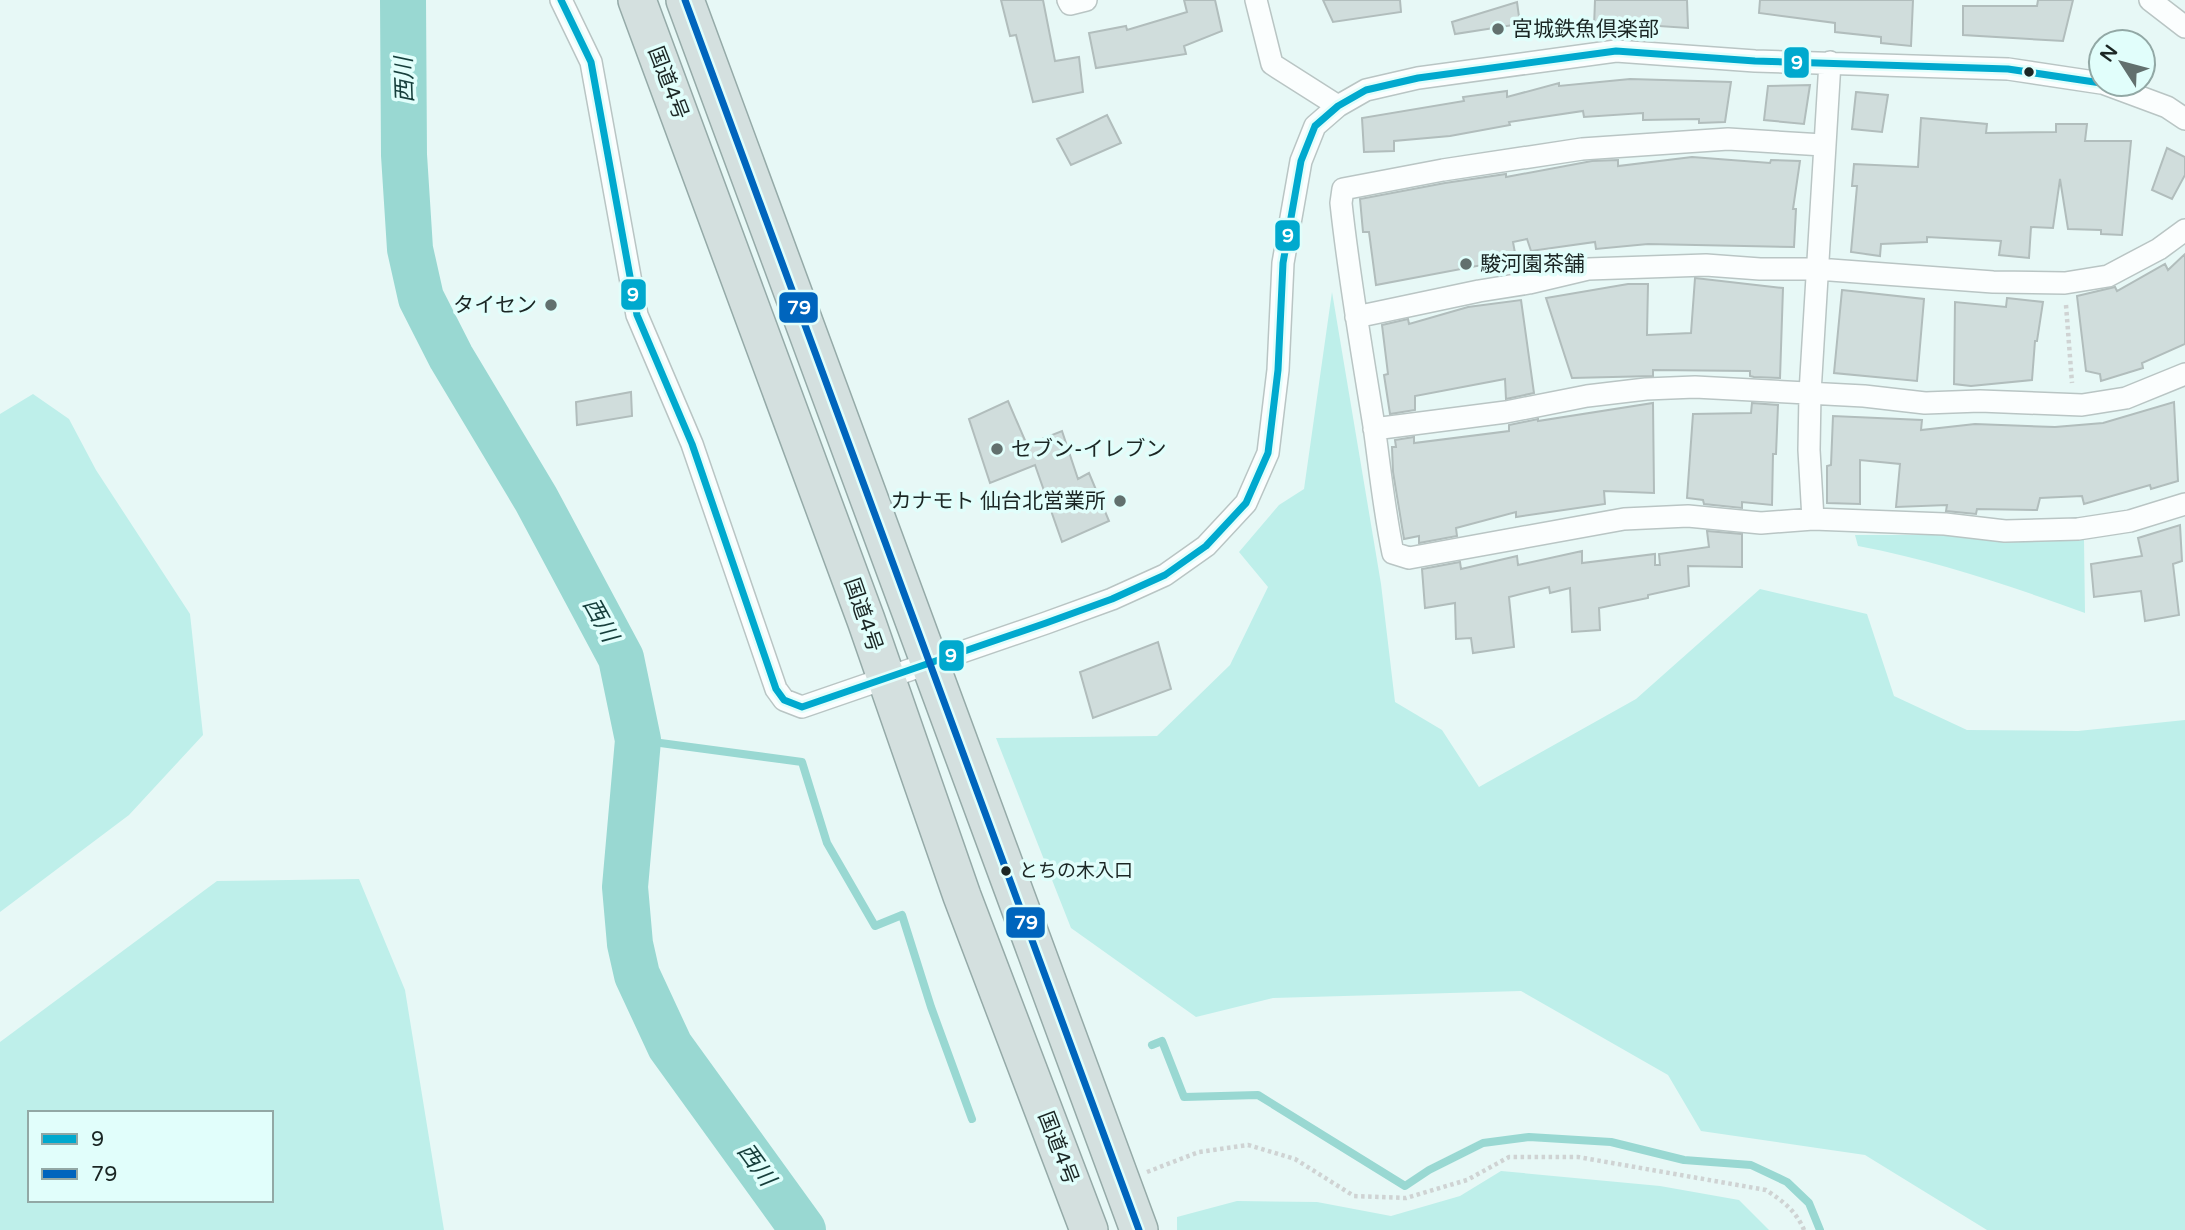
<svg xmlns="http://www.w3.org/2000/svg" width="2185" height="1230" font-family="'Varela Round','Noto Sans JP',sans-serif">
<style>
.green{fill:#beefea;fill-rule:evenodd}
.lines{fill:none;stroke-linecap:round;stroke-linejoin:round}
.stream{stroke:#99d8d2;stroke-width:8}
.river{stroke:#99d8d2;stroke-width:46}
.building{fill:#d0dddc;stroke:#b1bdbc;stroke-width:2}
.minor-casing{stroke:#b9c5c4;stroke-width:24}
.trunk-casing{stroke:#95aaa8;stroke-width:40}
.path{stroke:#cfd3d3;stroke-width:4.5;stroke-dasharray:3.5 3.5;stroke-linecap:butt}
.minor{stroke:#fbfefe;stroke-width:21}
.trunk{stroke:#d4e0df;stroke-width:37}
.bus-1-casing{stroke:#e1fefb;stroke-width:12}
.bus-2-casing{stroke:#e1fefb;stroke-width:12}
.bus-1{stroke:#00a9ce;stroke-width:7}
.bus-2{stroke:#0065bd;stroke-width:7}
.poi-dot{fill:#62706e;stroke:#e1fefb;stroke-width:2.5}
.bus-dot{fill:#1b2624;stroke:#e1fefb;stroke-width:2.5}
.labels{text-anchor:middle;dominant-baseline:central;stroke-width:7;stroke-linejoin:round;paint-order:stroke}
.bus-label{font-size:19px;fill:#1b2624;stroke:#e1fefb;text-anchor:start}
.poi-label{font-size:21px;fill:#1b2624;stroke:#e1fefb;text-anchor:start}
.street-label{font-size:21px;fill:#1b2624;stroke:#e1fefb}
.water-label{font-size:23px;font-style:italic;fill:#163e3b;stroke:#e1fefb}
.line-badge{stroke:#e1fefb;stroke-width:2.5}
.badge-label{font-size:19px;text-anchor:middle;font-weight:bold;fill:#fff}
</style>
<rect width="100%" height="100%" fill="#e7f8f6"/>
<!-- green -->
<path class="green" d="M 1332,292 L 1381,584 L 1395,702 L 1442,730 L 1479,787 L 1636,699 L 1760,589 L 1867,614 L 1894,696 L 1967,730 L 2078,731 L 2185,720 L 2185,1230 L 1987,1230 L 1865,1155 L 1701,1131 L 1668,1075 L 1521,991 L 1273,998 L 1196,1017 L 1071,928 L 996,738 L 1157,736 L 1230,665 L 1268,587 L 1239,552 L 1279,505 L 1304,489 Z
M 33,394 L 69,419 L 96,470 L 190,614 L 203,735 L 129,815 L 0,912 L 0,414 Z
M 1855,535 L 1946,535 L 2084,540 L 2085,613 C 2011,586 1937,561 1858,546 Z
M 359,879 L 405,990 L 444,1230 L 0,1230 L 0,1042 L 217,881 ZM 30,1113 L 271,1113 L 271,1200 L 30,1200 Z
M 1501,1171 L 1660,1186 L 1739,1200 L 1769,1230 L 1177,1230 L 1177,1217 L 1237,1201 L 1317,1202 L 1391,1216 L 1460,1196 Z"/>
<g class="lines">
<!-- stream -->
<path class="stream" d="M 638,740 L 802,762 L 827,843 L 875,926 L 902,915 L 931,1007 L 972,1119
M 1152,1045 L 1162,1041 L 1184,1097 L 1258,1095 L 1405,1186 L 1429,1170 L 1483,1143 L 1529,1137 L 1611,1142 L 1684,1160 L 1751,1165 L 1787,1182 L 1809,1203 L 1820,1230"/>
<!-- river -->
<path class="river" d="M 403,0 L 404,155 L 410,249 L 421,298 L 451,357 L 536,499 L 621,658 L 638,740 L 625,887 L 630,944 L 637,975 L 670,1046 L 803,1230"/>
</g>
<!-- building -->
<path class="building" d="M 1001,0 L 1043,0 L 1055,61 L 1079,57 L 1083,92 L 1033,102 L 1016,35 L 1010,36 Z
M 1184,0 L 1215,0 L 1222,31 L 1184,46 L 1186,54 L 1096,68 L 1089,33 L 1126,26 L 1127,30 L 1187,12 Z
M 1323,0 L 1400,0 L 1401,12 L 1333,22 Z
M 1595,0 L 1687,0 L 1688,28 L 1629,24 L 1629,29 L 1594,28 Z
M 1760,0 L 1913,0 L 1911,46 L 1881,43 L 1881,37 L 1835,32 L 1835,23 L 1759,13 Z
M 2038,0 L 2073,0 L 2063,41 L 1963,35 L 1963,6 L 2037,6 Z
M 1517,2 L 1520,24 L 1455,34 L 1452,22 Z
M 1630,79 L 1731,82 L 1725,122 L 1699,123 L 1699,119 L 1643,120 L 1643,113 L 1584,117 L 1583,111 L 1509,122 L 1510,125 L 1450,136 L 1394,141 L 1394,151 L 1364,152 L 1362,118 L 1464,101 L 1463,97 L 1507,91 L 1507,97 L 1559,83 L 1559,86 Z
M 1810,85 L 1804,124 L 1764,120 L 1768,86 Z
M 1856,92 L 1888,95 L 1882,132 L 1852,129 Z
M 1107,115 L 1121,143 L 1071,165 L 1057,139 Z
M 1921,118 L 1987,124 L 1986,133 L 2056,132 L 2056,124 L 2087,124 L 2085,141 L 2131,141 L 2122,235 L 2101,234 L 2101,230 L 2068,229 L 2060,179 L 2053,228 L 2031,227 L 2029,258 L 1999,255 L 2001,241 L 1927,237 L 1927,242 L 1881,244 L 1880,256 L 1851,252 L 1857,186 L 1852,186 L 1854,164 L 1918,167 Z
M 2167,148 L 2185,157 L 2185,175 L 2172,199 L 2152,190 Z
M 1692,157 L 1770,163 L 1771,160 L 1800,161 L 1793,209 L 1796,209 L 1794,247 L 1648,244 L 1596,249 L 1595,242 L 1531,251 L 1527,239 L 1513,242 L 1515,253 L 1512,254 L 1512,257 L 1493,259 L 1493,263 L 1376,285 L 1369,232 L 1363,232 L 1360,199 L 1445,183 L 1506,174 L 1506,177 L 1592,161 L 1618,160 L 1618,166 Z
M 2185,254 L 2185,344 L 2142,363 L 2143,368 L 2101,381 L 2100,374 L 2086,371 L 2077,296 L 2115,287 L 2117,291 L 2165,264 L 2168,270 Z
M 1695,278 L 1783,288 L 1780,378 L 1754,377 L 1750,376 L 1750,371 L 1653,370 L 1653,376 L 1572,378 L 1546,298 L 1628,284 L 1648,284 L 1647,335 L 1691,333 Z
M 1842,290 L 1924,299 L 1917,381 L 1834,373 Z
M 2007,298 L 2043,302 L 2037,341 L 2035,341 L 2032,380 L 1971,386 L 1954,384 L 1955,302 L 2006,307 Z
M 1521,300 L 1534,393 L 1506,399 L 1505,379 L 1415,396 L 1415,410 L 1390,414 L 1384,375 L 1388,374 L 1382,325 L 1408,319 L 1409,324 L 1468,307 Z
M 631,392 L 632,416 L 577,425 L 576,402 Z
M 1008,401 L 1027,445 L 1062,431 L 1078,479 L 1089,473 L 1109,521 L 1062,542 L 1035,465 L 990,483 L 969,419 Z
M 2174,402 L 2178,481 L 2151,489 L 2150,485 L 2084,504 L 2082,496 L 2040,498 L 2037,510 L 1977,509 L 1976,514 L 1946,511 L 1947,505 L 1896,507 L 1900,464 L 1860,460 L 1860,504 L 1827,503 L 1827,466 L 1831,465 L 1833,416 L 1922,420 L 1921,430 L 1975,424 L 2055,427 L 2103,423 Z
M 1653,403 L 1654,493 L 1604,491 L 1605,504 L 1516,517 L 1516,512 L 1456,528 L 1457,536 L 1419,543 L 1419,536 L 1404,539 L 1393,472 L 1392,447 L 1396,447 L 1395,440 L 1414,437 L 1414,443 L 1509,431 L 1509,425 L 1538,419 L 1538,421 Z
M 1752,403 L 1778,405 L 1776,454 L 1773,454 L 1772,505 L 1742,502 L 1742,508 L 1704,504 L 1703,500 L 1687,498 L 1693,414 L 1751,413 Z
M 2180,525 L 2182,561 L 2173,564 L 2179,615 L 2145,621 L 2141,591 L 2094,597 L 2091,564 L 2142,556 L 2138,538 Z
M 1707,531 L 1742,534 L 1742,567 L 1688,566 L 1689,586 L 1648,595 L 1648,598 L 1599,608 L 1600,630 L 1572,632 L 1570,588 L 1550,593 L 1549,587 L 1509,597 L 1514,647 L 1473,653 L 1471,638 L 1456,639 L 1455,603 L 1425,608 L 1422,569 L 1460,562 L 1461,569 L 1517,556 L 1518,565 L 1582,551 L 1582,563 L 1655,554 L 1655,565 L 1660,565 L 1659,554 L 1709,547 Z
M 1158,642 L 1171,689 L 1093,718 L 1080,672 Z"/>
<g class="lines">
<!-- minor casing -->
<g class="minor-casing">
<path id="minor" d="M 561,0 L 591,62 L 637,315 L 692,444 L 776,689 L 784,700 L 802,707 L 1046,623 L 1112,599 L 1165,575 L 1206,546 L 1246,503 L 1268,453 L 1278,370 L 1283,263 L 1301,161 L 1315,126 L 1338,106 L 1366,90 L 1418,78 L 1616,51 L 1755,61 L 2008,69 L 2101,83
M 1068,0 L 1070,4 L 1086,0
M 1256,0 L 1272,64 L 1338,106
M 2150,0 L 2185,27
M 2105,84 L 2167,107 L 2185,119
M 1823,145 L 1728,139 L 1582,149 L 1443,170 L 1343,189 L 1341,203 C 1349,278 1362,352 1374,426 C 1380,469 1384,510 1393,553 L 1409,558 L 1624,519 L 1688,516 L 1761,523 L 1813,519 L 1945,524 L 2005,531 L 2078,529 L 2130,521 L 2185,504
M 1356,317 L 1479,291 L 1529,283 L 1588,269 L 1706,265 L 1760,269 L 1817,269 L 1993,282 L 2065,283 L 2108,276 L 2159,249 L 2185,230
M 1374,429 L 1506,412 L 1587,396 L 1646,389 L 1695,387 L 1864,396 L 1925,403 L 1980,401 L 2082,405 L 2126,398 L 2185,374
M 1813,519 L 1809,450 L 1810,393 L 1830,62"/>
</g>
<!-- trunk casing -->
<g class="trunk-casing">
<path id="trunk" d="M 637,0 L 866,620 L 962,896 L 1089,1230
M 685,0 L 1139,1230"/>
</g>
<!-- path -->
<path class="path" d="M 2066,305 L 2072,383
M 1147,1172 L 1199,1152 L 1248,1145 L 1295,1159 L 1354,1196 L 1406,1198 L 1467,1180 L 1509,1157 L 1578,1157 L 1766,1190 C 1783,1201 1796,1211 1804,1230"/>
<!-- minor -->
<use href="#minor" class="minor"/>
<!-- trunk -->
<use href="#trunk" class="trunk"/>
<!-- bus-1 casing -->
<g class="bus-1-casing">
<path id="bus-1" d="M 561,0 L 591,62 L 637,315 L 692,444 L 776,689 L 784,700 L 802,707 L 1046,623 L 1112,599 L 1165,575 L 1206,546 L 1246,503 L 1268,453 L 1278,370 L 1283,263 L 1301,161 L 1315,126 L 1338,106 L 1366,90 L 1418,78 L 1616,51 L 1755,61 L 2008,69 L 2101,83"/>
</g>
<!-- bus-2 casing -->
<g class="bus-2-casing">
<path id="bus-2" d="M 685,0 L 1139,1230"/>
</g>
<!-- bus-1 -->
<use href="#bus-1" class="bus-1"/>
<!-- bus-2 -->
<use href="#bus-2" class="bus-2"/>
</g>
<!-- markers -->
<g class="poi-dot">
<circle cx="1498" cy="29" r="7"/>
<circle cx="1466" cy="264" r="7"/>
<circle cx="551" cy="305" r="7"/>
<circle cx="997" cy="449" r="7"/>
<circle cx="1120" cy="501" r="7"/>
</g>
<g class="bus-dot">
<circle cx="2029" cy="72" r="6"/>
<circle cx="1006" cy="871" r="6"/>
</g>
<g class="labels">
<!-- bus labels -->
<g class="bus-label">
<text x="1019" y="871">とちの木入口</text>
</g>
<!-- poi labels -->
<g class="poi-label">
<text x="1512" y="29">宮城鉄魚倶楽部</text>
<text x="1480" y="264">駿河園茶舗</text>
<text x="537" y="305" text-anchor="end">タイセン</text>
<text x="1011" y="449">セブン-イレブン</text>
<text x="1106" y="501" text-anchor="end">カナモト 仙台北営業所</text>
</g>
<!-- street labels -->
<g class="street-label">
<text transform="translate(668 83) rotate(69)">国道4号</text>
<text transform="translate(863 615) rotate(71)">国道4号</text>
<text transform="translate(1058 1148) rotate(69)">国道4号</text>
</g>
<!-- water labels -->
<g class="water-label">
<text transform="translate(405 80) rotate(-92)">西川</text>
<text transform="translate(600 620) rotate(61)">西川</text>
<text transform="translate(756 1165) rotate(54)">西川</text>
</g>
</g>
<g class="line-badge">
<rect x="1783" y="46" width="27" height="33" rx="7" fill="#00a9ce"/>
<rect x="1274" y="219" width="27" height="33" rx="7" fill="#00a9ce"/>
<rect x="620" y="278" width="27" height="33" rx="7" fill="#00a9ce"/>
<rect x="778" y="291" width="41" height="33" rx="7" fill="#0065bd"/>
<rect x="938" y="639" width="27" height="33" rx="7" fill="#00a9ce"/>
<rect x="1005" y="906" width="41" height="33" rx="7" fill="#0065bd"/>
</g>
<g class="badge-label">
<text x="1797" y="69">9</text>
<text x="1288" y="242">9</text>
<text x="633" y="301">9</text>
<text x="799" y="314">79</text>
<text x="951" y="662">9</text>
<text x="1026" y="929">79</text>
</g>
<!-- legend -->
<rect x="28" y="1111" width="245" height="91" fill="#e1fefb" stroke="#92a8a5" stroke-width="2"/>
<rect x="42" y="1134" width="35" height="10" fill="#00a9ce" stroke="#92a8a5" stroke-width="2"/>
<text x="91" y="1146" font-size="21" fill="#1b2624">9</text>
<rect x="42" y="1169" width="35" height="10" fill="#0065bd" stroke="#92a8a5" stroke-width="2"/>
<text x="91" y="1181" font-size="21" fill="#1b2624">79</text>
<!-- north arrow -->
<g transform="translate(2122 63) rotate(306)"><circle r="33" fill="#e1fefb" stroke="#92a8a5" stroke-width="2"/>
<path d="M0-5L12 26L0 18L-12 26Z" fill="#62706e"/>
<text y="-10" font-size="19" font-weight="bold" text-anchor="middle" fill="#1b2624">N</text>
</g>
</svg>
